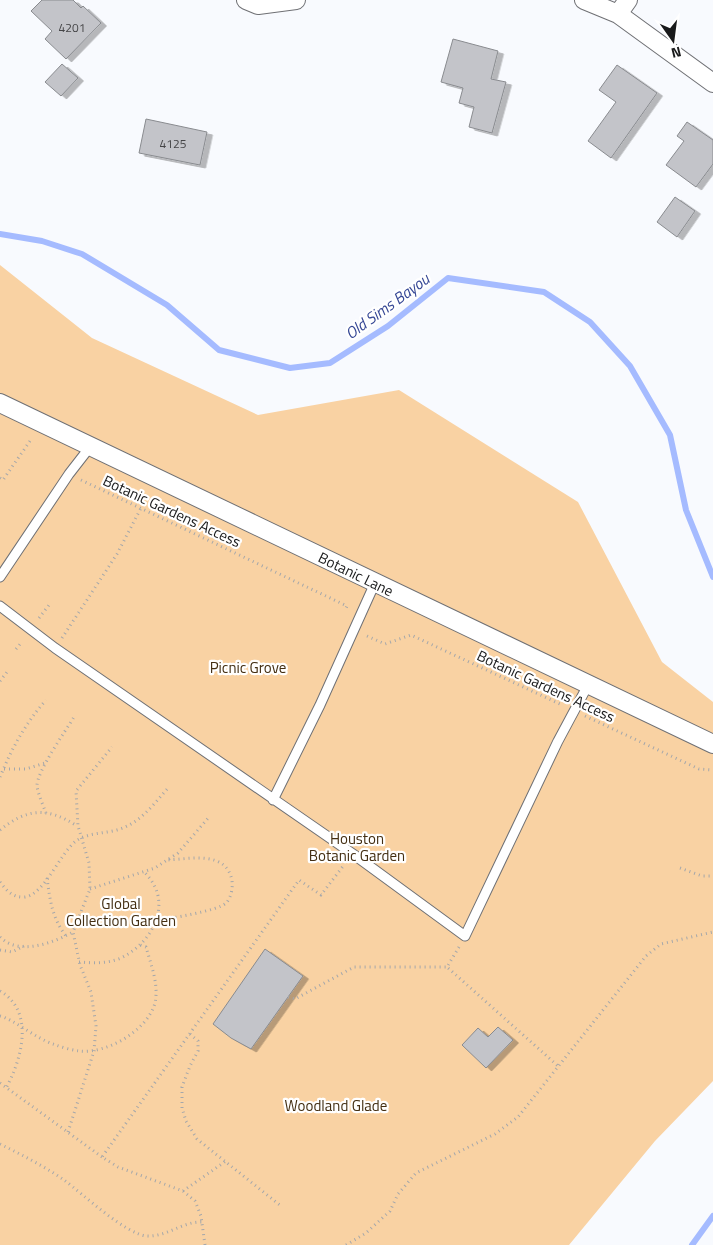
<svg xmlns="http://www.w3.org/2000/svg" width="713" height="1245" font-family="'Titillium Web',sans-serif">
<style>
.green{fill:#f9d2a3}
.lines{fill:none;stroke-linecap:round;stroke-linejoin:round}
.stream{stroke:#a5bbff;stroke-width:6}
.building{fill:#c3c4c9;stroke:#898b8f;filter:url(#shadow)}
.lane-casing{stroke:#6f7074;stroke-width:11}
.street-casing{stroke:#6f7074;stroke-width:20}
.path{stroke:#a5a7aa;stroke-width:3;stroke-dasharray:1 4;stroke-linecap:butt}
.lane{stroke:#fff;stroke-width:9}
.street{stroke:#fff;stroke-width:18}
.labels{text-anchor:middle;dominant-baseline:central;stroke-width:4.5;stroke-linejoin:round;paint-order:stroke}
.number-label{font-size:12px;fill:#444446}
.street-label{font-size:15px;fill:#191a1b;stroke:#fff}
.park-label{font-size:15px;fill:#432e12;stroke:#fff}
.water-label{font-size:16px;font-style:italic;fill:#344694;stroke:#fff}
</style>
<defs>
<filter id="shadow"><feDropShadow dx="5.5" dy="3" stdDeviation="0" flood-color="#0004"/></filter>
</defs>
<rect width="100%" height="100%" fill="#f8fafe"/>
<!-- green -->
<path class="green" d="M 0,265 L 92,338 L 258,415 L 399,390 L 578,502 L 662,662 L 713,702 L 713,1081 L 655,1141 L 569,1245 L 0,1245 Z"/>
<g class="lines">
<!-- stream -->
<path class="stream" d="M 0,234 L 42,241 L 82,254 L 167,305 L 219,350 L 290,368 L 330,363 L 388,326 L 448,278 L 544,292 L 590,322 L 630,366 L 670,435 L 686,510 L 713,577
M 692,1245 L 713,1216"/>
</g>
<!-- building -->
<path class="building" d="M 42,0 L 73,0 L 81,8 L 83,6 L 101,23 L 66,59 L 45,39 L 52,31 L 31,11 Z
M 453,39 L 498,51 L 491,79 L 506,82 L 492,133 L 469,127 L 474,107 L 459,103 L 463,88 L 441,82 Z
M 62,64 L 78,78 L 61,96 L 45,82 Z
M 617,65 L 657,93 L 611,158 L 588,141 L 616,102 L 599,90 Z
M 146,119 L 207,132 L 200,165 L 139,153 Z
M 687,122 L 713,140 L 713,164 L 696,187 L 666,165 L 684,141 L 677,136 Z
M 675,197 L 695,211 L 677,237 L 657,222 Z
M 265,949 L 303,976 L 251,1049 L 231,1038 L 213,1024 Z
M 498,1027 L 513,1040 L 486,1068 L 462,1045 L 478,1028 L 488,1037 Z"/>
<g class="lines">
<!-- lane casing -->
<g class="lane-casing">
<path id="lane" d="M 0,577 L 69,474 L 90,447
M 0,606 L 55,648 L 353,854 L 465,936 L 558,741 L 588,685
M 273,800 L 320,705 L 375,583"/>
</g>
<!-- street casing -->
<g class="street-casing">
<path id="street" d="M 246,0 L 258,5 L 296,0
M 584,0 L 618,14 L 713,83
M 618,14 L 628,0
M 0,403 L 713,744"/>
</g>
<!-- path -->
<path class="path" d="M 0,478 L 3,480 L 32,438
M 81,480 L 347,606 L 346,608
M 39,618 L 49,605
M 367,636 L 385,644 L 411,635 L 562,705
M 62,638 L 117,554 L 141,508
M 16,649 L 21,643
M 0,681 L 7,672
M 585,716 L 699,769 L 713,770
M 4,769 L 26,769 L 45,763
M 0,777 C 12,748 25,724 46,700
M 46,813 C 43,805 38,794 37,786 C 37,771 65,732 74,717
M 0,830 C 27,808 48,807 77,826
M 680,868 L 702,876 L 713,876
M 47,878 C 50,900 52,918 66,936
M 0,882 C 7,891 13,898 25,897 C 45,894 60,853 76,841 C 88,832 106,834 120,829 C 141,822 154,804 168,788
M 90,889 L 155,868 L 178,853 L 210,816
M 156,921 C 170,918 218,911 226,903 C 231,898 233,888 232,881 C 227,850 190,859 167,860
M 0,937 C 19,956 53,943 73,932
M 459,947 L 447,967 L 558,1066
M 0,950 L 12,952 L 24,946
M 79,962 C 93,963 107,964 121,958 C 154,942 175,900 143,871
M 0,991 C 35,1011 22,1059 6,1088
M 288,997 L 295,999 L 354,967 L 447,967
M 0,1016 C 13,1019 37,1039 53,1044 C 61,1047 71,1050 79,1051 C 107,1054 147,1031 155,1003 C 159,984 151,965 146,947 L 140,945
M 190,1034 L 198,1041 L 198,1051 L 190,1066 L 182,1087 L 182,1108 L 186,1121 L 197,1139 L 281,1206
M 0,1083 L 102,1157
M 68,1132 L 94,1051 L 96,1026 L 91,992 L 80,965 L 73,932 L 90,889 L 89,863 L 78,826 L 76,791 L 112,747
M 0,1144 C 22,1155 44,1166 64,1180 C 83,1194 125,1234 147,1236 C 167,1237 183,1221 203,1222
M 183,1191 L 226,1161
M 205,1245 L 201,1216 L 195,1201 L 183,1191 L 118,1167 L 102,1157 L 299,880 L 321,895 L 344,865
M 346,1245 L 366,1233 L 390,1211 L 398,1194 L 416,1173 L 495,1134 L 518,1117 L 646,956 L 661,944 L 713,932"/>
<!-- lane -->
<use href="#lane" class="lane"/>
<!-- street -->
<use href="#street" class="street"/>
</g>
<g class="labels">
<!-- number labels -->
<g class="number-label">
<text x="72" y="27">4201</text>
<text x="173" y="143">4125</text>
</g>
<!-- street labels -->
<g class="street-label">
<text transform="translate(172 511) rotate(25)">Botanic Gardens Access</text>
<text transform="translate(356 574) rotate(26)">Botanic Lane</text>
<text transform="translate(546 686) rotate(25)">Botanic Gardens Access</text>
</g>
<!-- park labels -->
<g class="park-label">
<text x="248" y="667">Picnic Grove</text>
<text x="357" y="838">Houston<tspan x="357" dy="17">Botanic Garden</tspan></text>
<text x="121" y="903">Global<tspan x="121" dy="17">Collection Garden</tspan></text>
<text x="336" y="1105">Woodland Glade</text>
</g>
<!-- water labels -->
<g class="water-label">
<text transform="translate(387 306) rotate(-36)">Old Sims Bayou</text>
</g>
</g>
<!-- north arrow -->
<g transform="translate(673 40) rotate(166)" stroke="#ffffff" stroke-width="4" paint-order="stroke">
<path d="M0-4L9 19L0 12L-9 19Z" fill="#191a1b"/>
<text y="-8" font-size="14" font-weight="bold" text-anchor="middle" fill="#191a1b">N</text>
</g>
</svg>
